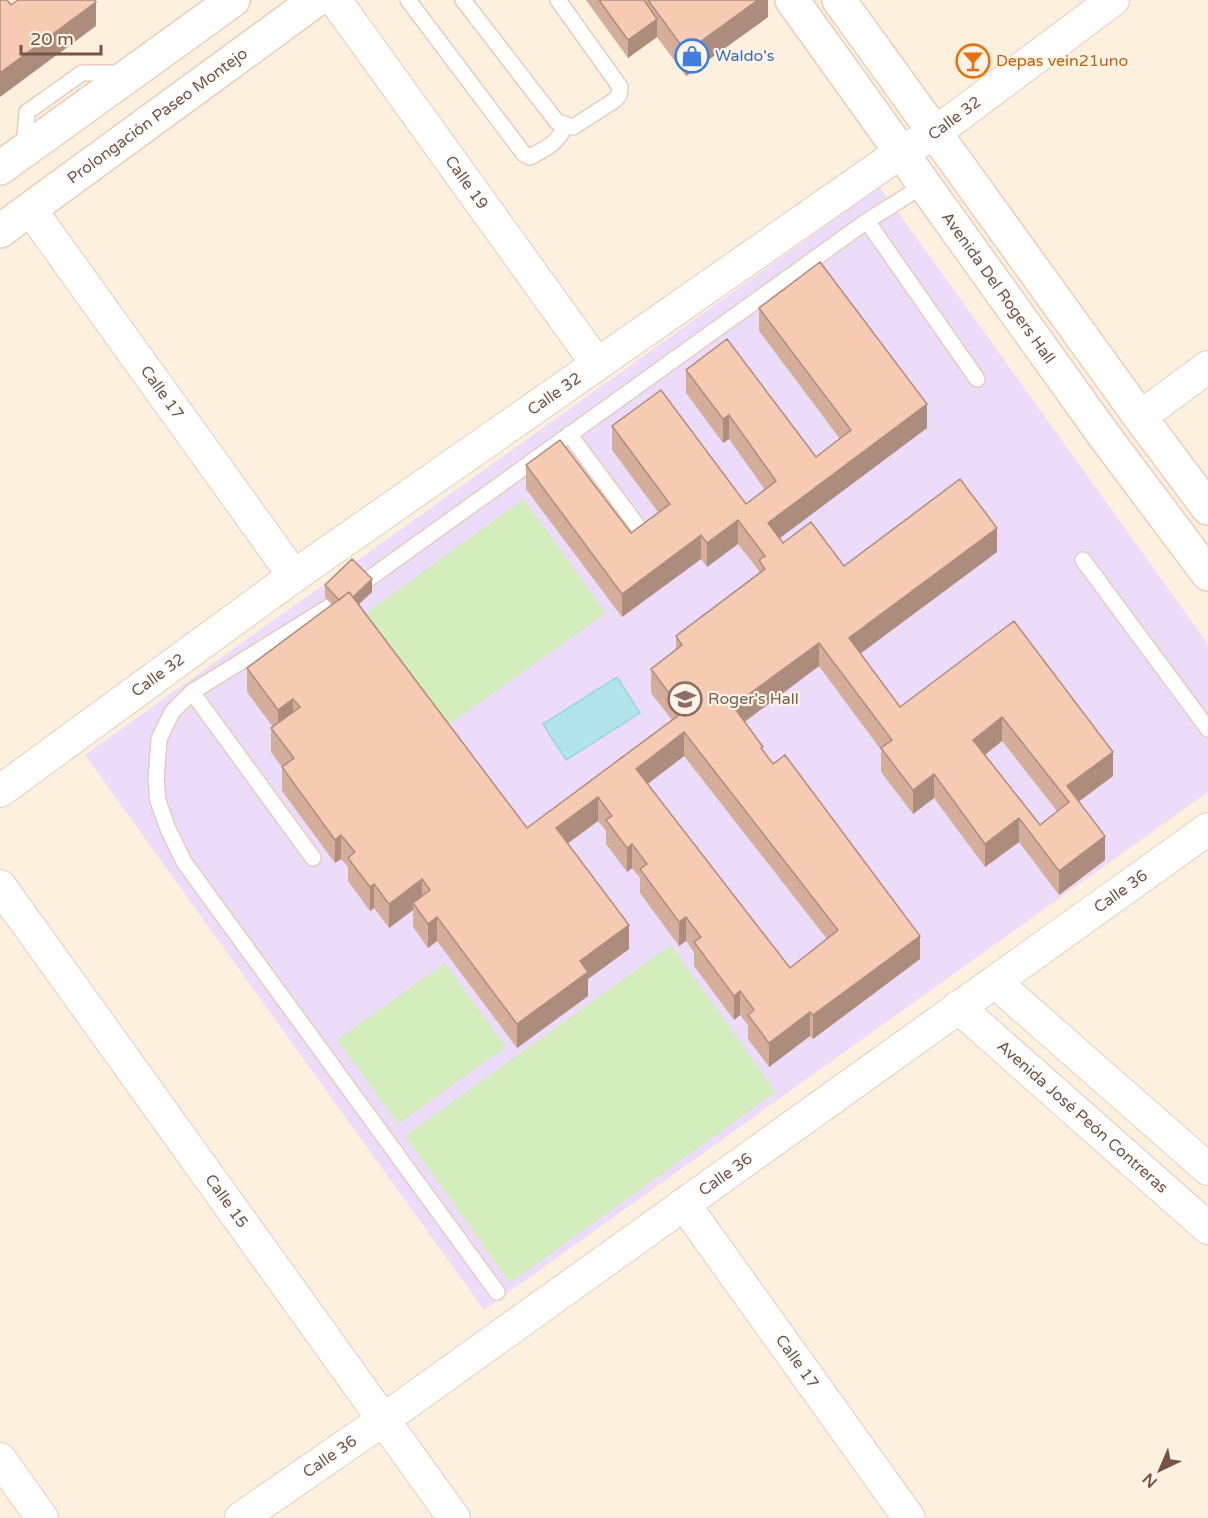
<svg xmlns="http://www.w3.org/2000/svg" width="1208" height="1518" font-family="'Varela Round',sans-serif">
<style>
.education{fill:#eddbfa}
.green{fill:#d3edbc}
.water{fill:#b1e5e9;stroke:#97d6dc;stroke-width:1.5}
.lines{fill:none;stroke-linecap:round;stroke-linejoin:round}
.lane-casing{stroke:#e5cdbd;stroke-width:18}
.street-casing{stroke:#e5cdbd;stroke-width:34}
.secondary-casing{stroke:#ebcdb9;stroke-width:36}
.lane{stroke:#fff;stroke-width:15}
.street{stroke:#fff;stroke-width:32}
.secondary{stroke:#fff;stroke-width:33}
.wall{fill:#d4ae9a;fill-rule:evenodd}
.shaded-wall{fill:#ac8d7d}
.building{fill:#f6cab3;stroke:#ac8d7d;stroke-width:1.5;fill-rule:evenodd}
.labels{text-anchor:middle;dominant-baseline:central;stroke-width:4.5;stroke-linejoin:round;paint-order:stroke}
.shop-label{font-size:16px;fill:#366cbe;stroke:#fff4e7;text-anchor:start}
.food-label{font-size:16px;fill:#c56008;stroke:#fff4e7;text-anchor:start}
.street-label{font-size:16px;fill:#775344;stroke:#fff4e7}
.education-label{font-size:16px;fill:#785e54;stroke:#fff4e7;text-anchor:start}
</style>
<rect width="100%" height="100%" fill="#fef0de"/>
<!-- education -->
<path class="education" d="M 880,187 L 1208,644 L 1208,792 L 484,1310 L 85,755 Z"/>
<!-- green -->
<path class="green" d="M 524,499 L 606,613 L 447,726 L 366,613 Z
M 671,945 L 776,1092 L 510,1283 L 405,1136 Z
M 445,963 L 506,1047 L 398,1124 L 337,1040 Z"/>
<!-- water -->
<path class="water" d="M 617,677 L 640,713 L 566,760 L 543,724 Z"/>
<g class="lines">
<!-- lane casing -->
<g class="lane-casing">
<path id="lane" d="M 408,0 L 524,154 L 530,157 C 545,149 559,143 565,125
M 463,0 L 557,122 L 573,127 L 615,100 L 619,95 L 620,87 L 558,0
M 24,148 L 27,112 L 82,73 L 122,73
M 867,221 L 977,379
M 569,434 L 642,532
M 1083,560 L 1208,729
M 363,583 L 867,221 L 924,185
M 332,605 L 192,692 L 172,712 L 159,739 L 156,780 L 158,801 L 168,829 L 184,862 L 497,1292
M 192,692 L 313,858"/>
</g>
<!-- street casing -->
<g class="street-casing">
<g id="street">
<path id="s1" d="M 335,0 L 597,364"/>
<path id="s2" d="M 30,209 L 294,576"/>
<path d="M 1140,417 L 1208,367"/>
<path id="s3" d="M 0,791 L 294,576 L 901,152 L 935,133 L 1113,0"/>
<path id="s4" d="M 0,886 L 454,1518"/>
<path d="M 995,982 L 1208,1169"/>
<path id="s5" d="M 958,1007 L 1208,1228"/>
<path id="s6" d="M 684,1204 L 909,1518"/>
<path d="M 0,1459 L 42,1518"/>
<path id="s7" d="M 241,1518 L 383,1420 L 1208,829"/>
</g>
</g>
<!-- secondary casing -->
<g class="secondary-casing">
<g id="secondary">
<path id="s8" d="M 792,0 L 1103,434 L 1208,574"/>
<path d="M 839,0 L 1140,417 L 1208,508"/>
<path d="M 0,168 L 233,0"/>
<path id="s9" d="M 0,231 L 316,0"/>
</g>
</g>
<!-- lane -->
<use href="#lane" class="lane"/>
<!-- street -->
<use href="#street" class="street"/>
<!-- secondary -->
<use href="#secondary" class="secondary"/>
</g>
<!-- wall -->
<path class="wall" d="M 586,0 L 768,0 L 768,17 L 686,76 L 657,37 L 628,58 Z
M 759,308 L 927,428 L 779,538 L 783,543 L 844,566 L 997,552 L 860,654 L 900,707 L 1014,621 L 1113,776 L 1079,801 L 1105,860 L 1059,895 L 1019,842 L 985,867 L 934,798 L 913,814 L 881,772 L 881,750 L 819,666 L 745,722 L 763,752 L 920,959 L 813,1039 L 810,1036 L 769,1067 L 748,1039 L 748,1025 L 740,1015 L 734,1020 L 694,966 L 694,952 L 686,941 L 679,946 L 640,893 L 640,878 L 632,868 L 627,872 L 606,844 L 606,831 L 598,821 L 567,844 L 629,949 L 588,979 L 588,996 L 517,1048 L 437,941 L 428,948 L 413,927 L 413,910 L 389,928 L 374,908 L 370,911 L 348,881 L 348,867 L 341,859 L 335,863 L 282,791 L 282,767 L 271,752 L 271,728 L 273,727 L 247,692 L 247,668 L 332,605 L 325,597 L 325,585 L 372,592 L 359,604 L 527,828 L 672,720 L 651,693 L 651,669 L 676,650 L 676,636 L 759,574 L 759,571 L 738,544 L 707,567 L 701,559 L 622,617 L 526,489 L 526,465 L 631,533 L 658,512 L 612,450 L 612,426 L 746,504 L 765,490 L 729,439 L 723,443 L 686,393 L 686,370 L 816,457 L 840,439 L 759,331 ZM 1002,741 L 1057,811 L 1040,825 L 985,755 ZM 684,756 L 827,939 L 790,968 L 647,784 Z"/>
<!-- shaded-wall -->
<path class="shaded-wall" d="M 758,0 L 768,0 L 768,17 L 686,76 L 686,52 Z
M 96,2 L 96,26 L 0,97 L 0,73 Z
M 657,19 L 657,37 L 628,58 L 628,40 Z
M 927,404 L 927,428 L 768,547 L 768,523 Z
M 729,415 L 729,439 L 723,443 L 723,419 Z
M 738,520 L 738,544 L 707,567 L 707,543 Z
M 997,528 L 997,552 L 849,662 L 849,638 Z
M 701,535 L 701,559 L 622,617 L 622,594 Z
M 372,579 L 372,592 L 344,618 L 344,605 Z
M 819,643 L 819,666 L 733,730 L 733,706 Z
M 293,699 L 293,722 L 278,733 L 278,710 Z
M 1002,717 L 1002,741 L 973,764 L 973,740 Z
M 684,732 L 684,756 L 636,793 L 636,769 Z
M 1113,752 L 1113,776 L 1069,809 L 1067,786 Z
M 934,774 L 934,798 L 913,814 L 913,790 Z
M 598,797 L 598,821 L 556,852 L 556,828 Z
M 1019,818 L 1019,842 L 985,867 L 985,844 Z
M 341,835 L 341,859 L 335,863 L 335,840 Z
M 1105,836 L 1105,860 L 1059,895 L 1059,871 Z
M 632,844 L 632,868 L 627,872 L 627,848 Z
M 422,879 L 422,903 L 413,903 L 413,910 L 389,928 L 389,904 Z
M 374,884 L 374,908 L 370,911 L 370,887 Z
M 437,917 L 437,941 L 428,948 L 428,924 Z
M 686,917 L 686,941 L 679,946 L 679,922 Z
M 629,925 L 629,949 L 588,979 L 588,996 L 517,1048 L 517,1024 L 580,961 Z
M 920,936 L 920,959 L 813,1039 L 813,1015 Z
M 740,991 L 740,1015 L 734,1020 L 734,996 Z
M 810,1012 L 810,1036 L 769,1067 L 769,1043 Z"/>
<!-- building -->
<path class="building" d="M 0,0 L 7,0 L 11,5 L 18,0 L 95,0 L 96,2 L 0,73 Z
M 599,0 L 644,0 L 657,19 L 628,40 Z
M 648,0 L 758,0 L 686,52 Z
M 820,262 L 927,404 L 768,523 L 783,543 L 811,522 L 844,566 L 960,479 L 997,528 L 849,638 L 900,707 L 1014,621 L 1113,752 L 1067,786 L 1105,836 L 1059,871 L 1019,818 L 985,844 L 934,774 L 913,790 L 881,748 L 892,740 L 819,643 L 733,706 L 763,747 L 761,748 L 773,764 L 785,755 L 920,936 L 813,1015 L 810,1012 L 769,1043 L 748,1015 L 754,1010 L 740,991 L 734,996 L 694,942 L 701,937 L 686,917 L 679,922 L 640,869 L 647,864 L 632,844 L 627,848 L 606,820 L 612,816 L 598,797 L 556,828 L 629,925 L 580,961 L 588,972 L 517,1024 L 437,917 L 428,924 L 413,903 L 430,890 L 422,879 L 389,904 L 374,884 L 370,887 L 348,858 L 355,852 L 341,835 L 335,840 L 282,767 L 294,758 L 271,728 L 300,707 L 293,699 L 278,710 L 247,668 L 349,592 L 527,828 L 683,712 L 651,669 L 682,645 L 676,636 L 765,569 L 759,560 L 765,556 L 738,520 L 707,543 L 701,535 L 622,594 L 526,465 L 560,440 L 631,533 L 670,504 L 612,426 L 661,390 L 746,504 L 776,481 L 729,415 L 723,419 L 686,370 L 727,339 L 816,457 L 851,430 L 759,308 ZM 1002,717 L 1069,802 L 1040,825 L 973,740 ZM 684,732 L 838,930 L 790,968 L 636,769 Z
M 352,559 L 372,579 L 353,597 L 349,592 L 339,600 L 325,585 Z"/>
<!-- icons -->
<defs>
<g id="shop-ring" transform="scale(1.725)"><circle r="9.5" fill="#fff4e7" stroke="#3f7fe0" stroke-width="1.5"/><path d="M-5-2.5h2.3a2.7 3.5 0 0 1 5.4 0H5L5.5 6h-11ZM-1.5-2.5h3a1.5 2.3 0 0 0-3 0Z" fill="#3f7fe0"/></g>
<g id="bar-ring" transform="scale(1.725)"><circle r="9.5" fill="#fff4e7" stroke="#e8710a" stroke-width="1.5"/><path d="M-6-5H6L.8 .8V4.5H3.5V6h-7V4.5H-.8V.8Z" fill="#e8710a"/></g>
<g id="school-ring" transform="scale(1.725)"><circle r="9.5" fill="#fff4e7" stroke="#8d6e63" stroke-width="1.5"/><path d="M0-5L7-2L0 1L-7-2ZM-4 1L0 2.5L4 1V4Q0 6-4 4Z" fill="#8d6e63"/></g>
</defs>
<g fill-rule="evenodd">
<use href="#shop-ring" x="692" y="56"/>
<use href="#bar-ring" x="973" y="61"/>
<use href="#school-ring" x="685" y="699"/>
</g>
<g class="labels">
<!-- shop labels -->
<g class="shop-label">
<text x="715" y="56">Waldo's</text>
</g>
<!-- food labels -->
<g class="food-label">
<text x="996" y="61">Depas vein21uno</text>
</g>
<!-- street labels -->
<g class="street-label">
<text stroke="none"><textPath href="#s9" startOffset="195">Prolongación Paseo Montejo</textPath></text>
<text stroke="none"><textPath href="#s3" startOffset="1168">Calle 32</textPath></text>
<text stroke="none"><textPath href="#s1" startOffset="225">Calle 19</textPath></text>
<text stroke="none"><textPath href="#s8" startOffset="354">Avenida Del Rogers Hall</textPath></text>
<text stroke="none"><textPath href="#s2" startOffset="226">Calle 17</textPath></text>
<text stroke="none"><textPath href="#s3" startOffset="682">Calle 32</textPath></text>
<text stroke="none"><textPath href="#s3" startOffset="196">Calle 32</textPath></text>
<text stroke="none"><textPath href="#s7" startOffset="1080">Calle 36</textPath></text>
<text stroke="none"><textPath href="#s5" startOffset="166">Avenida José Peón Contreras</textPath></text>
<text stroke="none"><textPath href="#s7" startOffset="594">Calle 36</textPath></text>
<text stroke="none"><textPath href="#s4" startOffset="388">Calle 15</textPath></text>
<text stroke="none"><textPath href="#s6" startOffset="194">Calle 17</textPath></text>
<text stroke="none"><textPath href="#s7" startOffset="108">Calle 36</textPath></text>
</g>
<!-- education labels -->
<g class="education-label">
<text x="708" y="699">Roger's Hall</text>
</g>
</g>
<!-- north arrow -->
<g transform="translate(1160 1470) rotate(224)" stroke="#fff4e7" stroke-width="4.5" paint-order="stroke">
<path d="M0-4.5L10 22L0 15L-10 22Z" fill="#775344"/>
<text y="-9" font-size="16" font-weight="bold" text-anchor="middle" fill="#775344">N</text>
</g>
<!-- scale -->
<path d="M21 45v9h80v-9" fill="none" stroke="#775344" stroke-width="3"/>
<text x="30" y="45" font-size="18" fill="#775344" stroke="#fff4e7" stroke-width="4.5" paint-order="stroke">20 m</text>
</svg>
